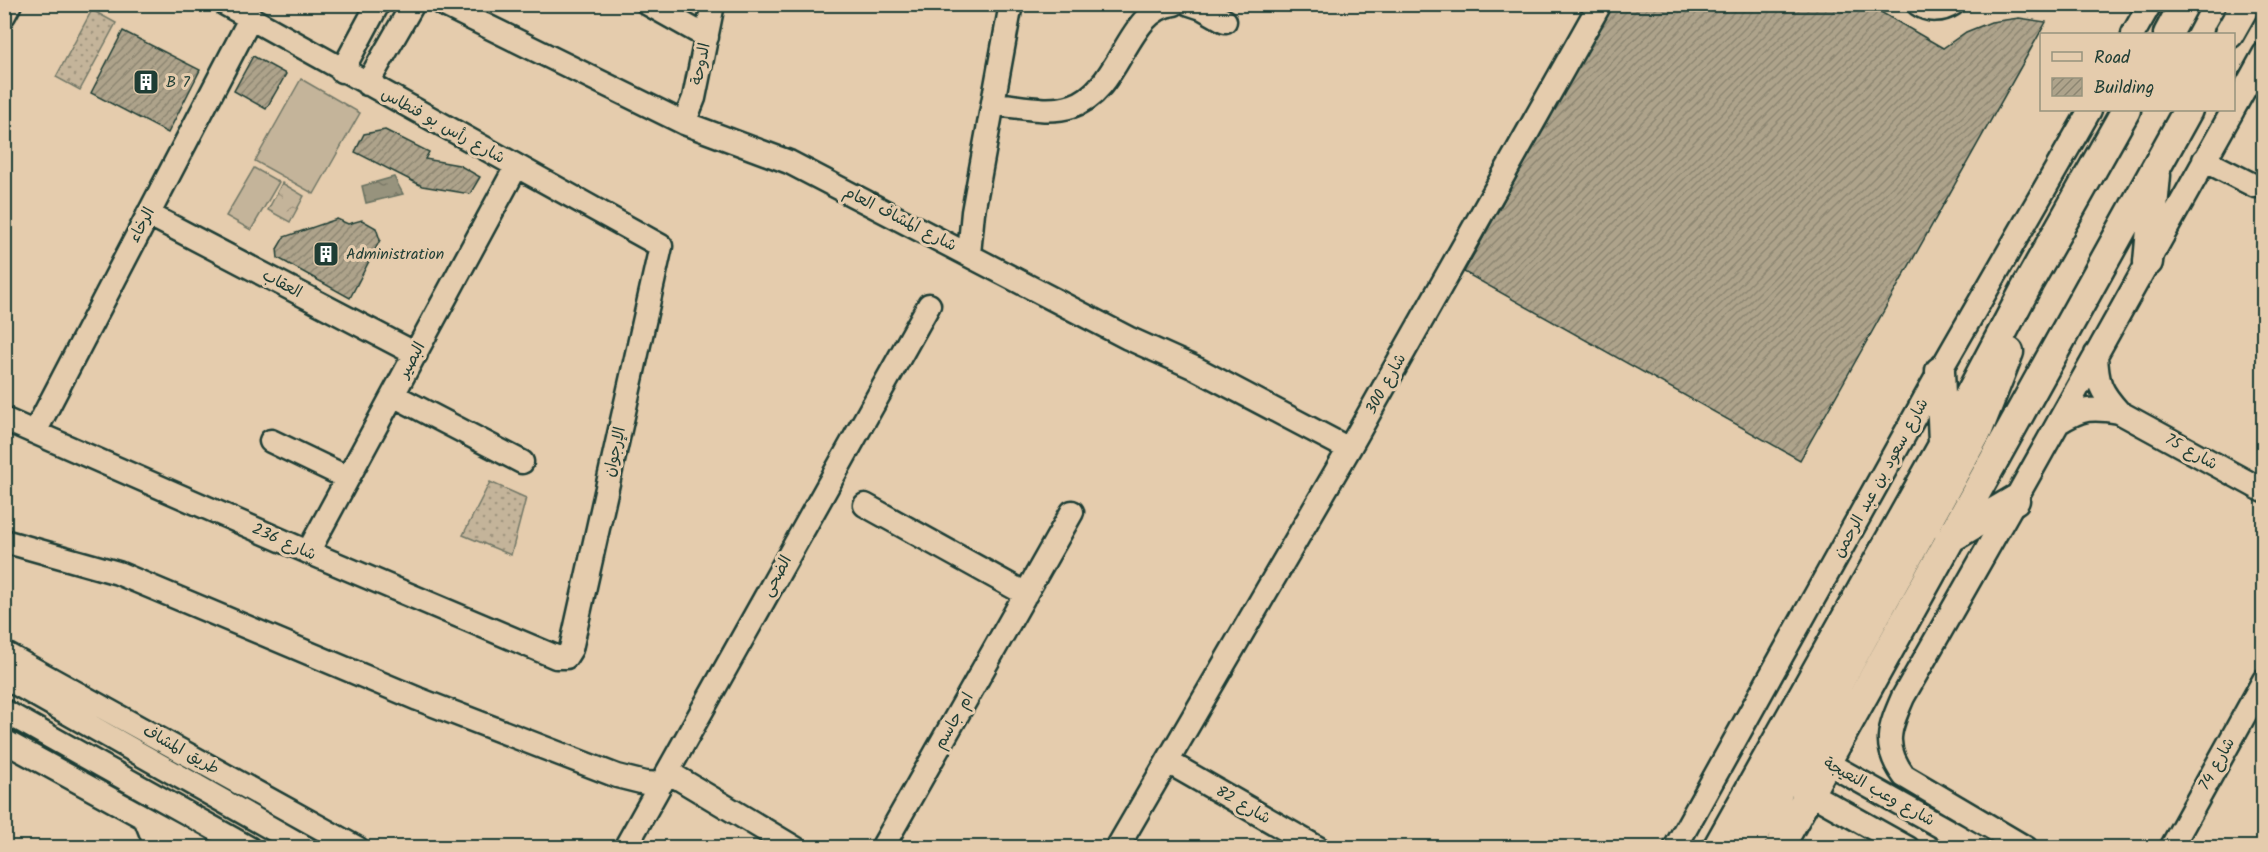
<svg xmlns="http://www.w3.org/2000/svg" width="2268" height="852" font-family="Kalam,'Playpen Sans Arabic',sans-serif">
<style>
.grass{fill:url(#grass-dots);stroke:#727867;stroke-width:1.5}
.park{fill:url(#park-crowns);stroke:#727867;stroke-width:1.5}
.garden{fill:#c4b49a;stroke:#727867;stroke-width:1.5}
.water{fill:url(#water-ripples);stroke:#677160;stroke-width:1.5}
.building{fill:url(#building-hatch);stroke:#1f3d34;stroke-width:1.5}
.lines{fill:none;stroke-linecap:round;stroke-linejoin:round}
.minor-casing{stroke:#1f3d34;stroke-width:27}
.major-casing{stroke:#1f3d34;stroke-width:33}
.minor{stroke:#e5ccad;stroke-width:22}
.major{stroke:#e5ccad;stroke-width:28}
.labels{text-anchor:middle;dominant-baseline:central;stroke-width:6;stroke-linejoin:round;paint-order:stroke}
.street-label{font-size:16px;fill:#1f3d34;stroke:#e5ccad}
.poi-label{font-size:16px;fill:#1f3d34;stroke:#e5ccad;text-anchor:start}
</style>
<defs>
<pattern id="grass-dots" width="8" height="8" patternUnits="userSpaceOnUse" patternTransform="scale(1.5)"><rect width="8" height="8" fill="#c4b49a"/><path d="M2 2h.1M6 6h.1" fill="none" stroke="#9f947e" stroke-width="1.8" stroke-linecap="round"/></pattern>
<pattern id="park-crowns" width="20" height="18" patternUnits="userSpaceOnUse" patternTransform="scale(1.5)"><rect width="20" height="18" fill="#c4b49a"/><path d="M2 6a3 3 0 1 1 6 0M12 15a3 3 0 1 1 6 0" fill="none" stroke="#9f947e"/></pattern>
<pattern id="water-ripples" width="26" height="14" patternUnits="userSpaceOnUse" patternTransform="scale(1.5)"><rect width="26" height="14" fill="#97937d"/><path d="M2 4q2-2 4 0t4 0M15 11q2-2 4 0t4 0" fill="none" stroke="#7b7967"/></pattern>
<pattern id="building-hatch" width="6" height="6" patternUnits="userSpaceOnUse" patternTransform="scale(1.5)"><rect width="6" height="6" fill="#aea38b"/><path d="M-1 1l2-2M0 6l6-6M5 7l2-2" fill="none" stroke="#8d8672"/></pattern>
</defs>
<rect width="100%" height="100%" fill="#e5ccad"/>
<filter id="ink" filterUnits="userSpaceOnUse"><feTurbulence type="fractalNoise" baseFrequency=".0167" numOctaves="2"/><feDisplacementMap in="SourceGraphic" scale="12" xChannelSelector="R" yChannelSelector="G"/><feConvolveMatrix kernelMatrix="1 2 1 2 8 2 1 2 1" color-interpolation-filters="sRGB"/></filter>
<g filter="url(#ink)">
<!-- grass -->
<path class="grass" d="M 92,10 L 116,23 L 80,90 L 56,77 Z
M 490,482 L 526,498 L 511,555 L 463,535 Z"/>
<!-- park -->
<path class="park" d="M 282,183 L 304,196 L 290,222 L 268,210 Z"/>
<!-- garden -->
<path class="garden" d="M 301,79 L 360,113 L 314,194 L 255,161 Z
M 254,168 L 279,182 L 251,230 L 226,216 Z"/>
<!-- water -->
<path class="water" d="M 394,177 L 403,194 L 366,203 L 362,186 Z"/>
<!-- building -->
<path class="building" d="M 1613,4 L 1867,4 L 1943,48 L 1966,32 L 1991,22 L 2019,18 L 2046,22 L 1800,460 L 1464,272 Z
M 123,31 L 200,70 L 168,133 L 91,93 Z
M 253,56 L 286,74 L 266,109 L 234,91 Z
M 385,130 L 429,152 L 425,159 L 459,165 L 480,177 L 470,194 L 422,186 L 355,152 L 364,134 Z
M 337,219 L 348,224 L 362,220 L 376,228 L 380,240 L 350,298 L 278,258 L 277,249 L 284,237 Z"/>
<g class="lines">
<!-- minor casing -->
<g class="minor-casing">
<path id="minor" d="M 442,4 L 684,123 L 789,162 L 1128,338 L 1197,369 L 1349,449
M 648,4 L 707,37
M 1190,4 L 1202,8 L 1225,21
M 1918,4 C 1929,12 1942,11 1953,4
M 4,15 L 10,4
M 2133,34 L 2150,4
M 342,71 L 378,4
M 367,84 L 413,4
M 994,104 C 1019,106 1048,114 1072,106 C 1121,91 1126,9 1174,4
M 2234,108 L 2264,54
M 684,123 L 694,98 L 713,4
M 2204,160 L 2255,186 L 2264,185
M 148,214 L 416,354
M 969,254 L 973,212 L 1011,4
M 2096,354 C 2097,383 2100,391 2119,412 L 2264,491
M 393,395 L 522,462
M 4,419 L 308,552 L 556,657 L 566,657 L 571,649 L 661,246 L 225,4
M 2058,423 C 2082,408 2092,407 2119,412
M 35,432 L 250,19
M 271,441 L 348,478
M 865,505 L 1026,594
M 4,541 L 118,573 L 418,699 L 617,776 L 645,783 L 661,784
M 308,552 L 516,167
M 4,653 L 357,848
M 4,677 L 306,848
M 4,711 L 249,848
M 4,741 L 200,848
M 1813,755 L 1979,848
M 1168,762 L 1318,848
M 668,772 L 795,848
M 1797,786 L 1908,848
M 145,818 L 157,848
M 625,848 L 929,305
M 882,848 L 1072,512
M 1117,848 L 1349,449 L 1600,4
M 1675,848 L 1940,371 L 2090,110
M 2026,848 L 1904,776 C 1882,746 1889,729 1903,697 L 2015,500 L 2233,110
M 2171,848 L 2264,680"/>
</g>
<!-- major casing -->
<g class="major-casing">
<path id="major" d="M 2168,34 L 2184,4
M 2229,34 L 2246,4
M 2148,262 L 2156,175
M 1940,371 L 1943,443
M 1949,539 L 2015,500
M 1809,792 L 1801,767 L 1802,749 L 1978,430 L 2009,352
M 1717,848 L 1943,445 L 2028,284 L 2126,110
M 1746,848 C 1763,817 1796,779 1782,743
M 1779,848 L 2188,110"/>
</g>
<!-- minor -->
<use href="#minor" class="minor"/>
<!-- major -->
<use href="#major" class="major"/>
</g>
</g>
<!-- icons -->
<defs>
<g id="building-square" transform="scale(1.35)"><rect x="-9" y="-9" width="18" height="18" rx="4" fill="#1f3d34" stroke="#e5ccad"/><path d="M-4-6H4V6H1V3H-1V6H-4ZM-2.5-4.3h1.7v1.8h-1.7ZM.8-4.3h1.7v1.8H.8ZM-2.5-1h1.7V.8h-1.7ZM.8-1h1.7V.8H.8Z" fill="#fff"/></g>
</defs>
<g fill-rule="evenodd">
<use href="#building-square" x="146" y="82"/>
<use href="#building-square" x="326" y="254"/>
</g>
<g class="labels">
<!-- street labels -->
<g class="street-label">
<text transform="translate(701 64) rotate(-78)">الدوحة</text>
<text transform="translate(443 126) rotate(29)">شارع رأس بو فنطاس</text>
<text transform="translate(900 219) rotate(27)">شارع المشاف العام</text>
<text transform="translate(142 225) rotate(-62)">الرخاء</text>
<text transform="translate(282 284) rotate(28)">العقاب</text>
<text transform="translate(412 360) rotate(-61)">البصير</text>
<text transform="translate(1386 384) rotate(-61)">شارع 300</text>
<text transform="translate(615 452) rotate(-77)">الإرجوان</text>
<text transform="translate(2191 452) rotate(29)">شارع 75</text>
<text transform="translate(1881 478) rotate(-61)">شارع سعود بن عبد الرحمن</text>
<text transform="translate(284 542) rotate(24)">شارع 236</text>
<text transform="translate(777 576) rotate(-61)">الضحى</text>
<text transform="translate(954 721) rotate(-60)">ام جاسم</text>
<text transform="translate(181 750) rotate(29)">طريق المشاف</text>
<text transform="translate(2217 764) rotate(-61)">شارع 74</text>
<text transform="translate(1879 792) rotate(29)">شارع وعب النعيجة</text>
<text transform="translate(1243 805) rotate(30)">شارع 82</text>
</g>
<!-- poi labels -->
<g class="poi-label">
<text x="166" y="82">B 7</text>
<text x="346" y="254">Administration</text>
</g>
</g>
<!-- margin -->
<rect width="2268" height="852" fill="none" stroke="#e5ccad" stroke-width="24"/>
<rect x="12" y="12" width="2244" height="828" fill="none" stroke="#1f3d34" stroke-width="2" filter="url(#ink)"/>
<!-- legend -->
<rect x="2040" y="33" width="195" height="78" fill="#e5ccad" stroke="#96937d" stroke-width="1.5"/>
<rect x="2052" y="52" width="30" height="9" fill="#e5ccad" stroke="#96937d" stroke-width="1.5"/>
<text x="2094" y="63" font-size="18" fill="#1f3d34">Road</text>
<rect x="2052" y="78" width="30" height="18" fill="url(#building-hatch)" stroke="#96937d" stroke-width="1.5"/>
<text x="2094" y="93" font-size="18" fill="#1f3d34">Building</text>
</svg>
